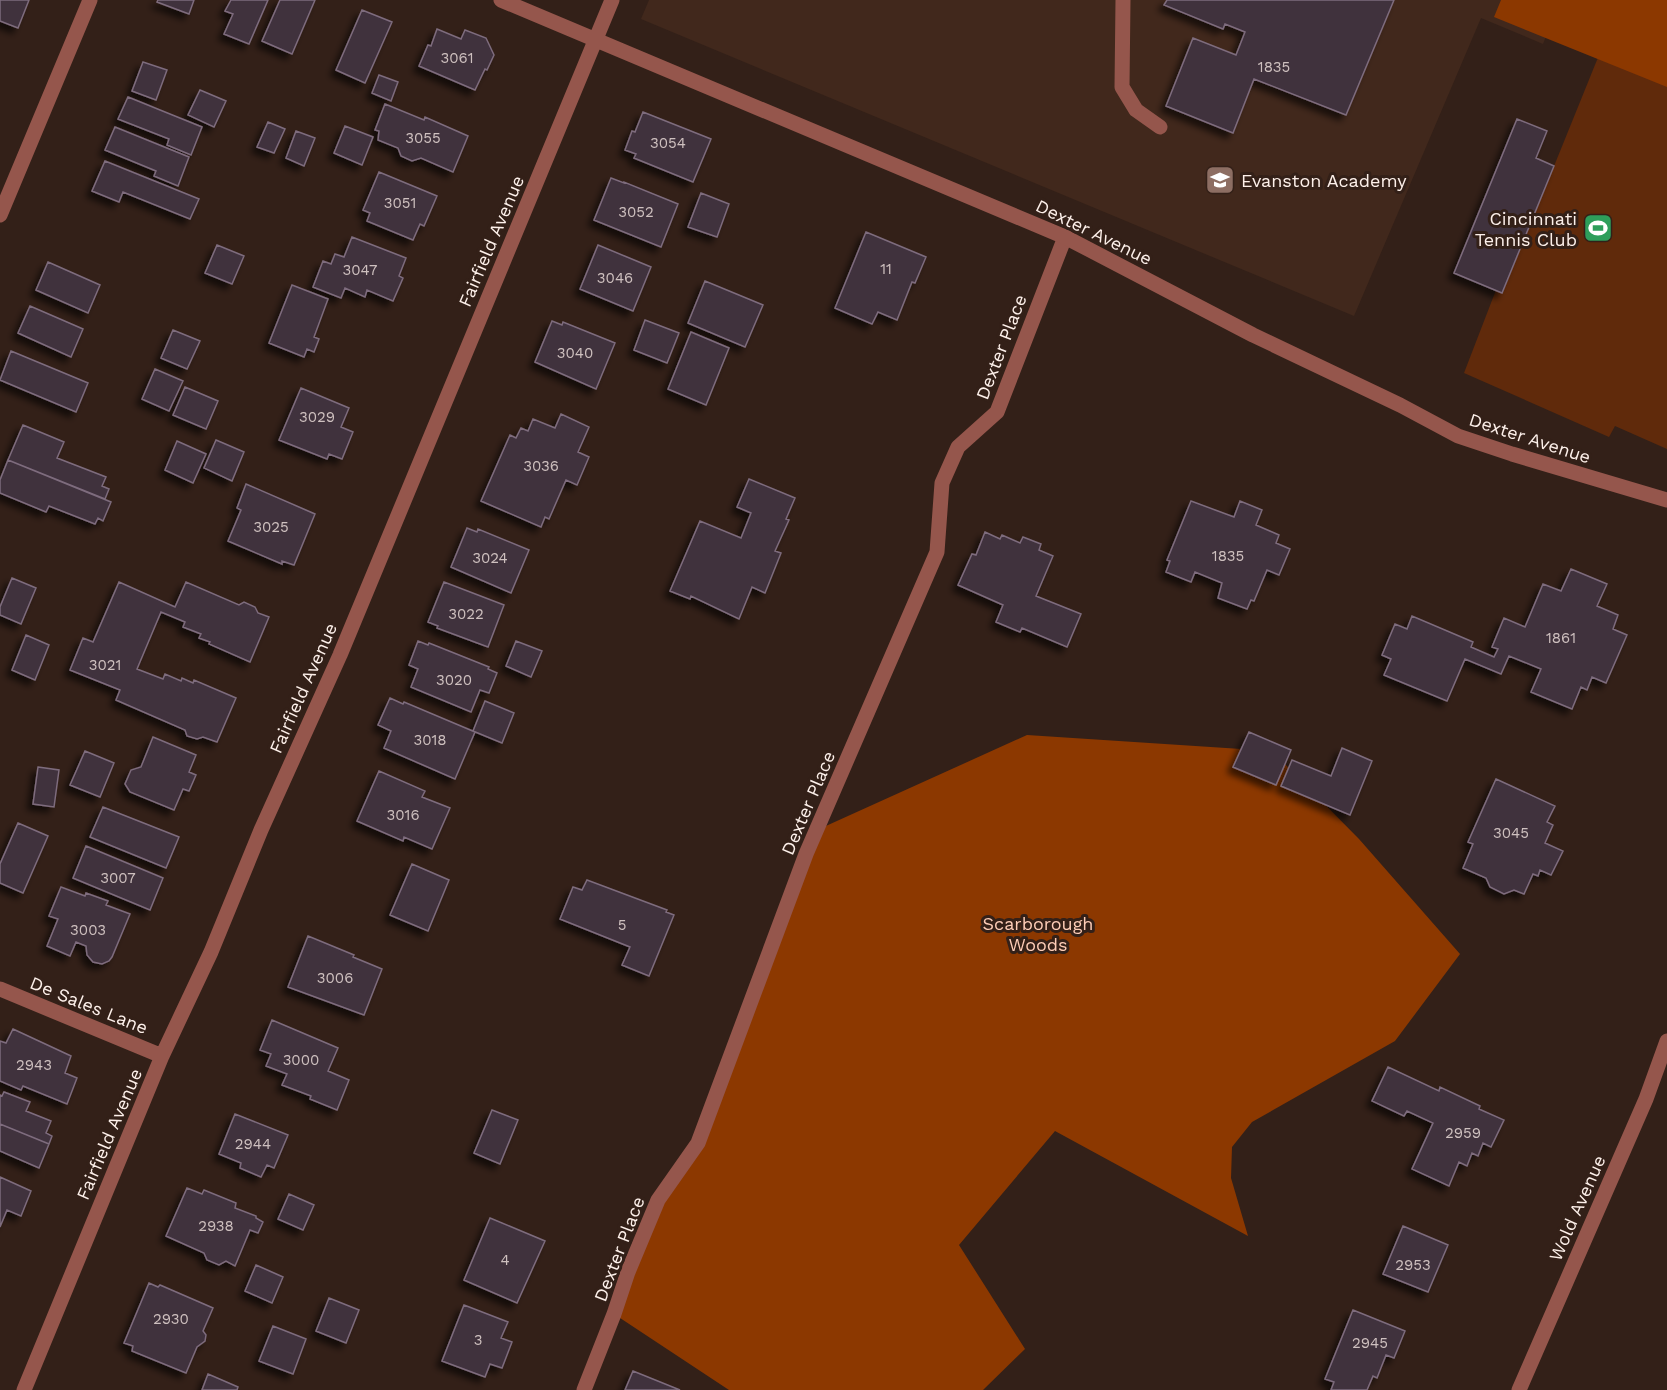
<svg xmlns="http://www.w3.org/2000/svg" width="1667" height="1390" font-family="'Work Sans',sans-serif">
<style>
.built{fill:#41281c}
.green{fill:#602a0b}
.forest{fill:#8c3800}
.building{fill:#3f303e;stroke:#7e6c7d;stroke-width:1.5;filter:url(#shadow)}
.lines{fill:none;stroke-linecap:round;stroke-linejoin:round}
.lane{stroke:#95564c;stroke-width:15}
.street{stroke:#95564c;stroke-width:15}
.labels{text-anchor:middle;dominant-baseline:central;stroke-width:6;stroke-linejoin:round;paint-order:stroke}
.number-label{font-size:15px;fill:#cec0bf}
.poi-label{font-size:18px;fill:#fdf0ea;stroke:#332018;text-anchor:start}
.street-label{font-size:18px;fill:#fdf0ea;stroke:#332018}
.park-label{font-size:18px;fill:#fecdb7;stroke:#332018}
</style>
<defs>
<filter id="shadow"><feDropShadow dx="-5.5" dy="5.5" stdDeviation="3" flood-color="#0009"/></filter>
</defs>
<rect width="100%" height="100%" fill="#332018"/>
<!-- built -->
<path class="built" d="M 649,0 L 1560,0 L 1543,44 L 1481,18 L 1354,316 L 641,19 Z"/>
<!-- green -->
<path class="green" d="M 1599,55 L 1667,82 L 1667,449 L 1615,426 L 1609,437 L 1464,373 L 1496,290 L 1503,292 Z"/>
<!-- forest -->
<path class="forest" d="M 1501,0 L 1667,0 L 1667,87 L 1494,17 Z
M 1027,735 L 1272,751 L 1359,839 L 1460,954 L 1395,1041 L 1252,1122 L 1232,1147 L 1231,1178 L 1248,1236 L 1055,1131 L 959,1245 L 1025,1349 L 983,1390 L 729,1390 L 614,1314 L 658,1200 L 698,1143 L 817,830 Z"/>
<!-- building -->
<path class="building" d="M 0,0 L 29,0 L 18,28 L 0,21 Z
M 158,0 L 194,0 L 189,14 L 157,2 Z
M 231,0 L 268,0 L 249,44 L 224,34 L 233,14 L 225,11 Z
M 280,0 L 315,0 L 292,54 L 262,41 Z
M 1167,0 L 1394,0 L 1346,115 L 1254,79 L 1233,133 L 1166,106 L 1193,38 L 1236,55 L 1245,32 L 1225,24 L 1223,29 L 1164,5 Z
M 362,10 L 392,22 L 365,83 L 336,70 Z
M 437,29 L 461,39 L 465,30 L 486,38 L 494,55 L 487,70 L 485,69 L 475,90 L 419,66 L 428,45 L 431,46 Z
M 143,62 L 167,70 L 156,100 L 132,91 Z
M 379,75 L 398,82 L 391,101 L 372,93 Z
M 200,90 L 226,101 L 214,127 L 188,115 Z
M 128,97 L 202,127 L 191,155 L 167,145 L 169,139 L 118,119 Z
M 385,104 L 424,120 L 425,117 L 468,136 L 453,172 L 421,158 L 412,161 L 401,156 L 398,148 L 378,140 L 379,131 L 375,130 Z
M 643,112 L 711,139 L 693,182 L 634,158 L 636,154 L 625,150 L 632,131 L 635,132 Z
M 1517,119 L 1547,131 L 1536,158 L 1554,166 L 1502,293 L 1454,273 Z
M 268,122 L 285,129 L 274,153 L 257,147 Z
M 345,126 L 373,137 L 362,165 L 334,153 Z
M 115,127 L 189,157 L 178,186 L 154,176 L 156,171 L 105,150 Z
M 296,131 L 315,138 L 304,166 L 286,158 Z
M 105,161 L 199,199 L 190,219 L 123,192 L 119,202 L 92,191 Z
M 379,172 L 437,196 L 424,226 L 420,224 L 413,240 L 367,221 L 370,213 L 363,210 Z
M 611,178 L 624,183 L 624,182 L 678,204 L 661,247 L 594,220 Z
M 701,193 L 729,204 L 717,237 L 688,227 Z
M 866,232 L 926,257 L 915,283 L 912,282 L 897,320 L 878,312 L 872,324 L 835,308 Z
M 352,237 L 406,258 L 399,276 L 403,278 L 393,301 L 367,290 L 365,297 L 345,288 L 341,298 L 313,287 L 323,261 L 331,264 L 335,254 L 344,257 Z
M 217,245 L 244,256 L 232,284 L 205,273 Z
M 598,245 L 651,267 L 633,311 L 580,289 Z
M 48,262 L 100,285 L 88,313 L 36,290 Z
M 705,281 L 763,305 L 745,347 L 688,323 Z
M 292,285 L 328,299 L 314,337 L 319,339 L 314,352 L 307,349 L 304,357 L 269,343 Z
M 30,306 L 83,329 L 71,357 L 18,333 Z
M 645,320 L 679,333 L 667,363 L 634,350 Z
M 552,321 L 562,325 L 563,322 L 615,343 L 596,389 L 535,362 Z
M 173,330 L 200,341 L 187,369 L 161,358 Z
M 691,332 L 729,348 L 706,405 L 668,389 Z
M 11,351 L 88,383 L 76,412 L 0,380 Z
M 155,369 L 183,381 L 169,411 L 142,399 Z
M 185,387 L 218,401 L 206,429 L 173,415 Z
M 301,388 L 349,408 L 341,427 L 353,432 L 342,459 L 329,454 L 327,459 L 279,440 Z
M 561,414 L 589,427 L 578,452 L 589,457 L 577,485 L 566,480 L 549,519 L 545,517 L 541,527 L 481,501 L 510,435 L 516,438 L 521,428 L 528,431 L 533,419 L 555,428 Z
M 23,425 L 64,442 L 57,458 L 106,477 L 102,486 L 109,489 L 105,499 L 8,460 Z
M 216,440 L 244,452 L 232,481 L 204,468 Z
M 177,441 L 206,454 L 193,483 L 165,470 Z
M 8,460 L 111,502 L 103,521 L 98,518 L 95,524 L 49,506 L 46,512 L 0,493 L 0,480 Z
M 749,479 L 795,498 L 786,519 L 789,520 L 775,551 L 781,553 L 765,593 L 752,587 L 739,619 L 691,596 L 690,599 L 670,591 L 700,521 L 741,538 L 751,513 L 737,507 Z
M 246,484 L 315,514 L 294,565 L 282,561 L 282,564 L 228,541 L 241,510 L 237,508 Z
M 1191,501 L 1234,517 L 1240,501 L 1262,510 L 1256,525 L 1279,535 L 1276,543 L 1290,549 L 1279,575 L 1267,570 L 1254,601 L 1251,600 L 1247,609 L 1218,598 L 1222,583 L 1195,572 L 1191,582 L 1166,572 L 1170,561 L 1167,560 Z
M 467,528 L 477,532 L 478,529 L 529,550 L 511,593 L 451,567 Z
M 985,532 L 1000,539 L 1002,535 L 1020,543 L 1023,537 L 1041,544 L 1039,550 L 1053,556 L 1036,596 L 1081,614 L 1067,647 L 1022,628 L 1020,632 L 996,622 L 1003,605 L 958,585 L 972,554 L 976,555 Z
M 1571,569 L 1607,584 L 1597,606 L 1618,615 L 1613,629 L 1627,635 L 1606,683 L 1592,677 L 1587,690 L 1581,687 L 1572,709 L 1531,692 L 1541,669 L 1509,656 L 1501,674 L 1465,659 L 1447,701 L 1384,675 L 1391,659 L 1382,655 L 1395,624 L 1407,629 L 1412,616 L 1473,642 L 1471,647 L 1494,657 L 1498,649 L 1492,647 L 1504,618 L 1525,627 L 1543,584 L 1561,591 Z
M 12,578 L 36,588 L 21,624 L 0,615 L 0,607 Z
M 119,582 L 175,607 L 186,582 L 239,605 L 244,602 L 255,607 L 258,613 L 269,617 L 250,662 L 209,644 L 210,642 L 199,638 L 201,634 L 183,627 L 185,622 L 161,612 L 137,669 L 163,679 L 165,674 L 181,681 L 182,678 L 193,683 L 194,680 L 236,698 L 217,742 L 203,737 L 197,739 L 187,736 L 185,730 L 116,700 L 120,690 L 70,670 L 83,638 L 93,642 Z
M 444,582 L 504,605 L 488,647 L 437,628 L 438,626 L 428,622 Z
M 26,635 L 49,645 L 35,680 L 12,670 Z
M 418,641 L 428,645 L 429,643 L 489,667 L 488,669 L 497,673 L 489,693 L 480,690 L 471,712 L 411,687 L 418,669 L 409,665 Z
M 516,641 L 542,651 L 531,677 L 506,666 Z
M 390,698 L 403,704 L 404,702 L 475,732 L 455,779 L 384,748 L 391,731 L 378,725 Z
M 485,701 L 514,713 L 502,743 L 473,731 Z
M 1249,732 L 1291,750 L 1276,785 L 1233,767 Z
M 153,737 L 196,755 L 189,772 L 196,775 L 189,791 L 183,789 L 174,810 L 130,792 L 125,784 L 131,770 L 141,767 Z
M 1342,748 L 1372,761 L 1350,815 L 1281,786 L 1292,760 L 1331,776 Z
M 85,751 L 114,763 L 100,797 L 70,785 Z
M 38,767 L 59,770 L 54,807 L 33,804 Z
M 379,771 L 425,791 L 422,797 L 450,808 L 432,849 L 404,837 L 403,841 L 357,821 Z
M 1496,779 L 1555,806 L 1547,822 L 1553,825 L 1545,843 L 1563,851 L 1551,875 L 1540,870 L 1538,876 L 1533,874 L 1524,894 L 1514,890 L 1504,894 L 1490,887 L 1486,878 L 1463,868 L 1473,844 L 1468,842 Z
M 103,807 L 179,837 L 166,868 L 90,837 Z
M 18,823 L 48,836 L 23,893 L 0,883 L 0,864 Z
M 86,846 L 163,878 L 150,910 L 73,878 Z
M 412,864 L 449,880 L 428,931 L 390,915 Z
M 587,880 L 667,910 L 666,912 L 674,915 L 649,976 L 622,965 L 630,947 L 560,919 L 573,887 L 582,890 Z
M 61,887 L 85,896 L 86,893 L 108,901 L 106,905 L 130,914 L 112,957 L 109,961 L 102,964 L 93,962 L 87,955 L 86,946 L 76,942 L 70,956 L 47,946 L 58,919 L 49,916 Z
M 308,936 L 354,955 L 353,957 L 382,969 L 364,1015 L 288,987 Z
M 272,1020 L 338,1048 L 328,1071 L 349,1080 L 337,1110 L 310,1099 L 311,1096 L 282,1085 L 287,1074 L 266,1066 L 271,1054 L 260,1050 Z
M 13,1029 L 71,1056 L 65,1073 L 77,1078 L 67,1104 L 23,1086 L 21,1090 L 0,1081 L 0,1041 L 6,1043 Z
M 1388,1067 L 1439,1091 L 1440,1087 L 1480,1106 L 1479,1109 L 1504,1120 L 1491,1147 L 1483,1143 L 1478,1156 L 1472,1153 L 1467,1166 L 1459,1162 L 1449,1186 L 1412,1169 L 1433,1123 L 1407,1111 L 1404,1116 L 1372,1101 Z
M 4,1092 L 30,1102 L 26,1111 L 51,1121 L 46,1133 L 52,1136 L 49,1144 L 0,1124 L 0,1095 L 2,1096 Z
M 492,1110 L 518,1120 L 500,1164 L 474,1153 Z
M 235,1114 L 288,1135 L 274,1168 L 267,1165 L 261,1177 L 240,1168 L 241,1163 L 219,1154 Z
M 0,1124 L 49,1144 L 39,1168 L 0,1151 Z
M 0,1177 L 31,1191 L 21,1216 L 7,1210 L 0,1227 Z
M 187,1188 L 202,1194 L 204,1190 L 236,1203 L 235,1208 L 256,1216 L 256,1218 L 263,1222 L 258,1233 L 250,1230 L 235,1266 L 226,1261 L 219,1265 L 207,1260 L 204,1253 L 166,1236 Z
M 289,1194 L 314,1205 L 303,1230 L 278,1219 Z
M 490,1218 L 545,1241 L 517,1303 L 464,1280 Z
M 1403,1226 L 1448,1245 L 1428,1292 L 1383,1274 Z
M 256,1265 L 283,1277 L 272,1303 L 245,1291 Z
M 149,1283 L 158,1287 L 160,1285 L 213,1308 L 203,1331 L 206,1335 L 205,1341 L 197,1347 L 186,1373 L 132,1351 L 133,1346 L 124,1343 Z
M 329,1298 L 359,1310 L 346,1343 L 316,1331 Z
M 464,1305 L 508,1322 L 501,1338 L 512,1342 L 502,1368 L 490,1364 L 485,1377 L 442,1361 Z
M 1353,1310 L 1405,1331 L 1394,1358 L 1386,1355 L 1377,1378 L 1373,1376 L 1367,1390 L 1331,1390 L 1334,1382 L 1325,1379 Z
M 273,1326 L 306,1339 L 293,1374 L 259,1361 Z
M 633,1371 L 680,1390 L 625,1390 Z
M 208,1374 L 238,1387 L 237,1390 L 202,1390 Z"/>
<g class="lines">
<!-- lane -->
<path class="lane" d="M 1123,0 L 1122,87 L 1136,110 L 1160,127
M 584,1390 L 614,1314 L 628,1272 L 658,1200 L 698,1143 L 806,854 L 937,552 L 942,483 L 958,447 L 997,412 L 1065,237"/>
<!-- street -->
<path class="street" d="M 501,0 L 1065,237 L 1253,335 L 1400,405 L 1458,436 L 1512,454 L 1667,500
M 0,215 L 90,0
M 0,989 L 162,1056
M 24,1390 L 162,1056 L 211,952 L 261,830 L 340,655 L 612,0
M 1519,1390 L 1646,1099 L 1667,1041"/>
</g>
<!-- icons -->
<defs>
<g id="school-square" transform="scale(1.5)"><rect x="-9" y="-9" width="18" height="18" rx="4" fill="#8d6e63" stroke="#332018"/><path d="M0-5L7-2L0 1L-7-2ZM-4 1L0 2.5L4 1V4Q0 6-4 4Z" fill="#fff"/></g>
<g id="stadium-square" transform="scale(1.5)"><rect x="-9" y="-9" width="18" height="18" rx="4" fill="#2e9e5b" stroke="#332018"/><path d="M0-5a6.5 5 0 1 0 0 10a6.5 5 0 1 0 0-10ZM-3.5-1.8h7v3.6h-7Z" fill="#fff"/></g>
</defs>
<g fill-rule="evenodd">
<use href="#school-square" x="1220" y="180"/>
<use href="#stadium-square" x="1598" y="228"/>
</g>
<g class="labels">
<!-- number labels -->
<g class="number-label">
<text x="457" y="58">3061</text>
<text x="1274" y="67">1835</text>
<text x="423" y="138">3055</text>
<text x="668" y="143">3054</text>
<text x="400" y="203">3051</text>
<text x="636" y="212">3052</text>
<text x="886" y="269">11</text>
<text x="360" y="270">3047</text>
<text x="615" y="278">3046</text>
<text x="575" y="353">3040</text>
<text x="317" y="417">3029</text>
<text x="541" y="466">3036</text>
<text x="271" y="527">3025</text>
<text x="1228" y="556">1835</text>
<text x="490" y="558">3024</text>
<text x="466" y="614">3022</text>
<text x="1561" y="638">1861</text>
<text x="105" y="665">3021</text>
<text x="454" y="680">3020</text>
<text x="430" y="740">3018</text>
<text x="403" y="815">3016</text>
<text x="1511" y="833">3045</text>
<text x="118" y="878">3007</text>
<text x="622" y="925">5</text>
<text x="88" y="930">3003</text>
<text x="335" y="978">3006</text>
<text x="301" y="1060">3000</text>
<text x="34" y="1065">2943</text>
<text x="1463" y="1133">2959</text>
<text x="253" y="1144">2944</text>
<text x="216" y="1226">2938</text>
<text x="505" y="1260">4</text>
<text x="1413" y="1265">2953</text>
<text x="171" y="1319">2930</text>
<text x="478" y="1340">3</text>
<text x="1370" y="1343">2945</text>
</g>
<!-- poi labels -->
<g class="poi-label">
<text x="1241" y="180">Evanston Academy</text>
<text x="1577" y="218" text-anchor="end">Cincinnati<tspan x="1577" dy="21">Tennis Club</tspan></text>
</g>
<!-- street labels -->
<g class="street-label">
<text transform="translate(1094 232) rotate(26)">Dexter Avenue</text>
<text transform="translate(491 241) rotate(-67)">Fairfield Avenue</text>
<text transform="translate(1001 347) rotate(-69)">Dexter Place</text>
<text transform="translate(1530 438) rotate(18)">Dexter Avenue</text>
<text transform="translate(303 688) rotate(-66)">Fairfield Avenue</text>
<text transform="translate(808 803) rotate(-67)">Dexter Place</text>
<text transform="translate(89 1005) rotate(22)">De Sales Lane</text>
<text transform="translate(109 1134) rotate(-67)">Fairfield Avenue</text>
<text transform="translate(1577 1208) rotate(-66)">Wold Avenue</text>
<text transform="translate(619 1249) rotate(-69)">Dexter Place</text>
</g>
<!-- park labels -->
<g class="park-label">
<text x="1038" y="923">Scarborough<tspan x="1038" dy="21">Woods</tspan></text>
</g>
</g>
</svg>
